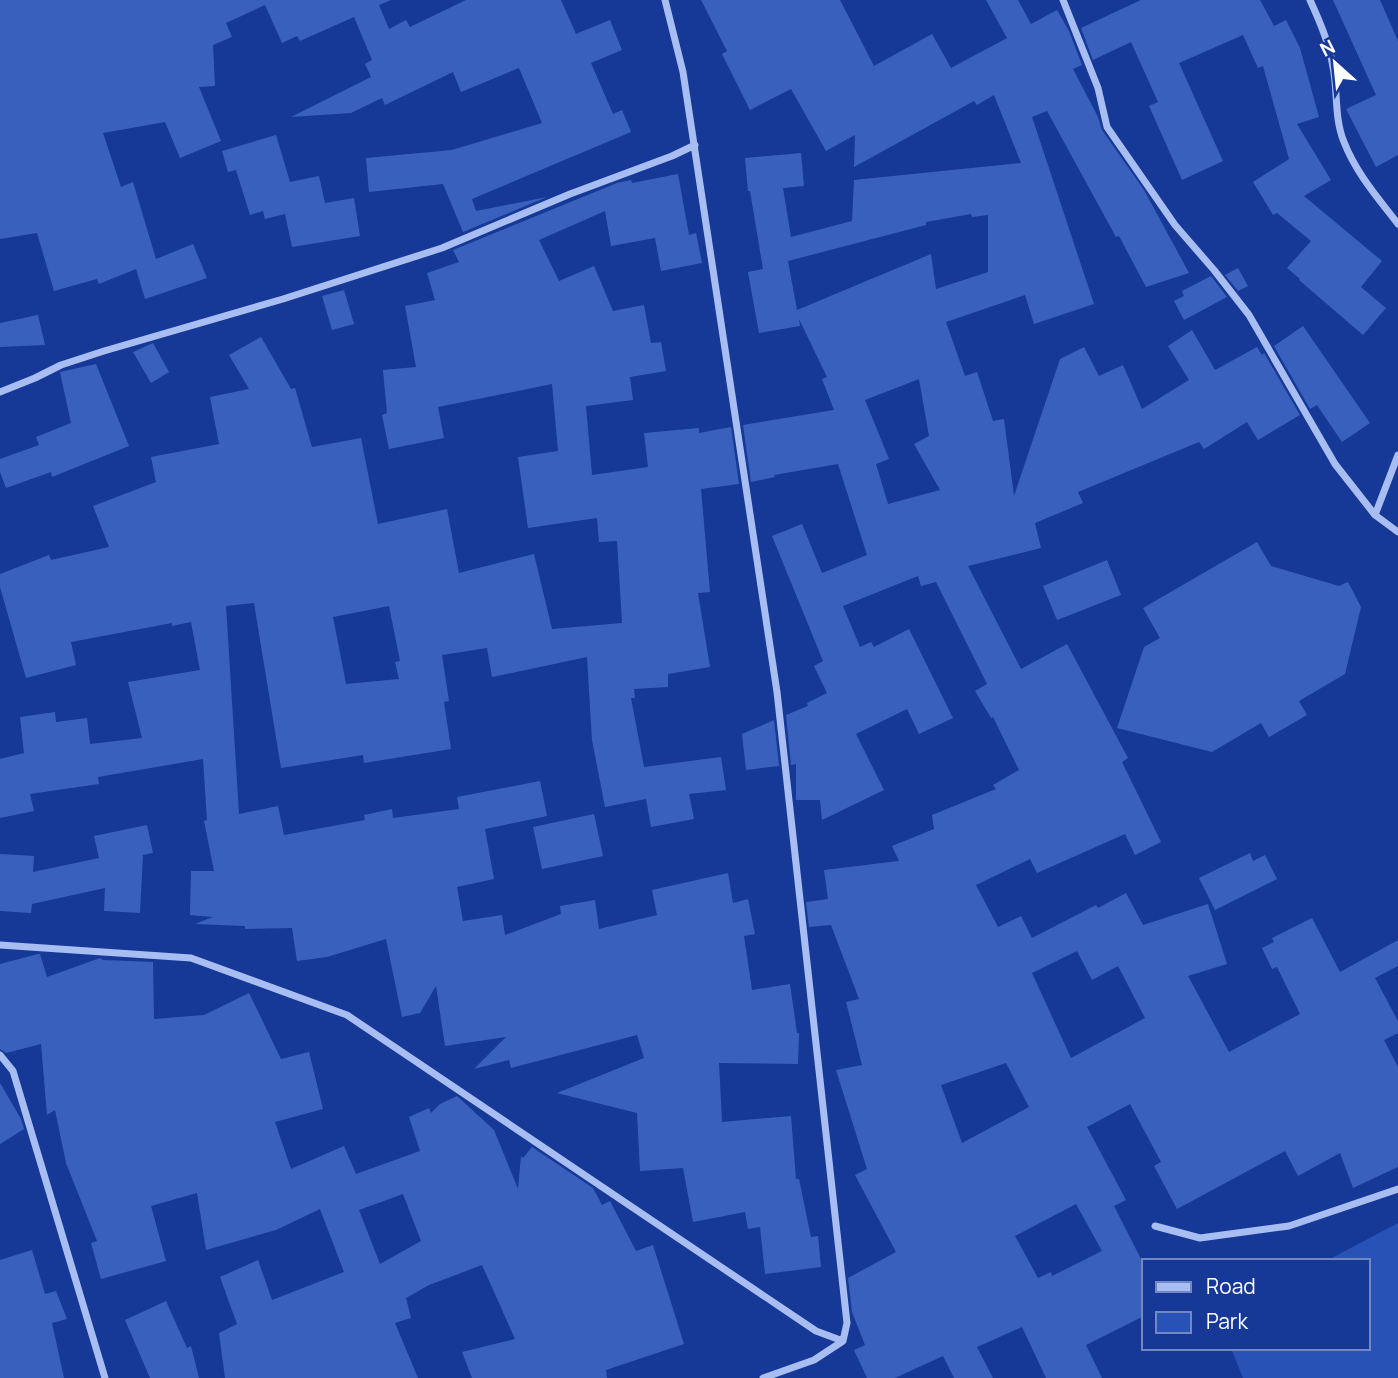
<svg xmlns="http://www.w3.org/2000/svg" width="1398" height="1378" font-family="Manrope,sans-serif">
<style>
.green{fill:#2952b6}
.building{fill:#3a60bd;fill-rule:evenodd}
.lines{fill:none;stroke-linecap:round;stroke-linejoin:round}
.street{stroke:#a8bef2;stroke-width:7}
</style>
<rect width="100%" height="100%" fill="#163997"/>
<!-- green -->
<path class="green" d="M 1398,1223 L 1398,1378 L 1243,1378 L 1231,1348 L 1368,1348 L 1368,1261 L 1326,1261 Z"/>
<!-- building -->
<path class="building" d="M 0,0 L 391,0 L 379,5 L 389,29 L 406,20 L 410,27 L 466,0 L 561,0 L 576,34 L 610,20 L 622,50 L 591,63 L 613,114 L 622,110 L 631,132 L 472,199 L 476,211 L 547,197 L 463,232 L 443,184 L 369,192 L 366,158 L 452,150 L 542,123 L 519,68 L 461,92 L 453,72 L 385,105 L 382,98 L 351,113 L 291,117 L 371,77 L 365,64 L 372,60 L 354,17 L 300,41 L 297,36 L 282,43 L 265,5 L 226,23 L 232,37 L 213,45 L 215,86 L 199,87 L 221,141 L 180,158 L 165,122 L 103,133 L 121,187 L 133,182 L 156,259 L 193,244 L 207,278 L 145,299 L 136,269 L 99,284 L 97,279 L 54,291 L 37,233 L 0,239 Z
M 701,0 L 840,0 L 874,66 L 932,34 L 951,68 L 1007,38 L 986,0 L 1018,0 L 1031,24 L 1057,10 L 1069,31 L 1082,65 L 1073,69 L 1098,117 L 1102,130 L 1144,190 L 1189,273 L 1146,287 L 1119,236 L 1116,237 L 1047,111 L 1032,117 L 1094,304 L 1034,324 L 1025,295 L 946,322 L 965,376 L 977,372 L 993,421 L 1004,419 L 1014,496 L 1060,359 L 1084,347 L 1099,376 L 1123,365 L 1142,409 L 1189,380 L 1168,346 L 1192,330 L 1215,370 L 1257,347 L 1262,355 L 1264,353 L 1300,415 L 1258,440 L 1247,422 L 1204,449 L 1199,442 L 1078,492 L 1083,503 L 1035,523 L 1041,548 L 968,566 L 1021,669 L 1067,644 L 1128,758 L 1122,762 L 1161,842 L 1135,855 L 1125,834 L 1037,873 L 1030,859 L 976,885 L 998,927 L 1021,916 L 1032,938 L 1096,905 L 1098,908 L 1126,893 L 1143,925 L 1208,904 L 1227,964 L 1188,976 L 1229,1052 L 1300,1014 L 1277,967 L 1272,969 L 1262,948 L 1274,942 L 1272,938 L 1312,918 L 1340,972 L 1398,940 L 1398,966 L 1375,978 L 1398,1021 L 1398,1033 L 1384,1040 L 1398,1067 L 1398,1167 L 1353,1188 L 1340,1153 L 1298,1176 L 1285,1151 L 1177,1209 L 1154,1166 L 1161,1162 L 1130,1104 L 1087,1127 L 1126,1200 L 1114,1206 L 1144,1265 L 1144,1316 L 1086,1345 L 1102,1378 L 1046,1378 L 1022,1327 L 977,1347 L 993,1378 L 954,1378 L 943,1356 L 895,1378 L 867,1378 L 854,1350 L 865,1345 L 852,1312 L 848,1278 L 896,1252 L 855,1175 L 867,1169 L 836,1070 L 862,1065 L 846,1002 L 859,999 L 831,925 L 809,927 L 806,902 L 828,899 L 824,870 L 899,861 L 892,846 L 934,829 L 932,815 L 996,789 L 993,785 L 1019,770 L 993,717 L 991,718 L 975,691 L 987,684 L 936,582 L 921,586 L 918,576 L 843,606 L 860,647 L 871,642 L 874,647 L 909,629 L 953,718 L 919,734 L 907,709 L 856,734 L 884,790 L 822,820 L 820,800 L 796,800 L 796,764 L 791,765 L 786,715 L 808,706 L 807,703 L 827,693 L 814,666 L 823,661 L 772,536 L 802,524 L 822,573 L 867,555 L 838,464 L 774,475 L 775,477 L 751,482 L 743,425 L 834,410 L 822,379 L 827,377 L 799,319 L 800,326 L 759,333 L 748,272 L 763,269 L 750,191 L 748,191 L 745,158 L 801,153 L 804,186 L 783,188 L 791,237 L 852,221 L 854,180 L 1021,163 L 994,95 L 977,105 L 974,101 L 854,167 L 855,135 L 826,151 L 791,89 L 750,110 L 722,54 L 727,51 ZM 971,214 L 972,217 L 988,215 L 988,272 L 936,289 L 931,254 L 797,310 L 788,261 L 926,225 L 926,222 ZM 919,379 L 929,436 L 914,444 L 940,490 L 888,504 L 876,464 L 889,459 L 865,400 ZM 1077,951 L 1092,980 L 1118,966 L 1145,1018 L 1071,1058 L 1032,973 ZM 1006,1063 L 1029,1107 L 962,1143 L 941,1085 ZM 1076,1204 L 1102,1251 L 1052,1276 L 1051,1272 L 1038,1278 L 1015,1236 Z
M 1141,0 L 1260,0 L 1274,26 L 1286,20 L 1300,48 L 1319,117 L 1297,124 L 1331,180 L 1304,196 L 1382,261 L 1361,287 L 1386,308 L 1363,335 L 1299,280 L 1300,279 L 1287,268 L 1311,241 L 1277,213 L 1273,215 L 1253,182 L 1289,159 L 1263,66 L 1258,68 L 1243,35 L 1179,63 L 1223,161 L 1182,180 L 1149,106 L 1158,102 L 1131,42 L 1093,60 L 1081,28 Z
M 1333,0 L 1380,0 L 1398,41 L 1398,155 L 1376,167 L 1346,109 L 1376,95 Z
M 276,135 L 290,182 L 319,176 L 325,203 L 354,198 L 360,236 L 292,247 L 285,214 L 265,219 L 263,211 L 250,215 L 236,170 L 228,172 L 222,151 Z
M 678,174 L 689,235 L 696,233 L 702,263 L 661,271 L 655,238 L 611,246 L 605,211 L 539,240 L 559,281 L 594,266 L 613,311 L 644,305 L 651,343 L 661,342 L 666,371 L 630,377 L 633,400 L 586,406 L 592,475 L 648,467 L 644,433 L 699,428 L 699,433 L 731,427 L 739,484 L 701,489 L 710,592 L 698,593 L 710,667 L 668,674 L 668,687 L 634,689 L 635,698 L 631,698 L 644,767 L 721,757 L 726,790 L 689,794 L 694,819 L 651,827 L 646,799 L 605,807 L 592,740 L 587,657 L 492,677 L 487,648 L 442,655 L 449,701 L 444,702 L 451,749 L 364,763 L 363,755 L 281,768 L 254,603 L 226,606 L 239,814 L 278,806 L 284,835 L 365,820 L 364,815 L 392,809 L 393,818 L 459,809 L 457,797 L 540,781 L 547,816 L 485,829 L 494,879 L 457,887 L 463,921 L 502,915 L 505,935 L 561,914 L 560,906 L 595,900 L 599,929 L 657,915 L 652,890 L 728,873 L 733,903 L 748,899 L 755,934 L 744,936 L 752,990 L 790,984 L 797,1033 L 799,1033 L 798,1064 L 719,1063 L 722,1122 L 791,1116 L 796,1179 L 799,1179 L 811,1237 L 818,1236 L 821,1267 L 765,1274 L 760,1227 L 748,1229 L 745,1212 L 693,1222 L 683,1168 L 640,1171 L 637,1113 L 557,1093 L 644,1058 L 637,1035 L 511,1068 L 509,1060 L 474,1069 L 506,1037 L 445,1046 L 436,986 L 420,1013 L 402,1017 L 386,939 L 327,957 L 297,961 L 292,928 L 245,929 L 245,926 L 195,924 L 213,917 L 190,915 L 191,871 L 214,871 L 204,821 L 207,820 L 203,759 L 98,777 L 99,784 L 30,794 L 34,811 L 0,818 L 0,759 L 24,753 L 20,717 L 55,712 L 56,722 L 87,718 L 90,744 L 142,738 L 128,682 L 200,670 L 191,622 L 172,626 L 172,623 L 71,642 L 76,665 L 26,678 L 0,587 L 0,574 L 49,555 L 51,560 L 109,547 L 93,506 L 156,482 L 151,457 L 219,444 L 210,397 L 249,389 L 229,355 L 261,337 L 291,389 L 295,388 L 312,447 L 361,438 L 378,524 L 447,509 L 459,573 L 534,554 L 552,629 L 622,623 L 617,541 L 599,542 L 597,518 L 528,528 L 518,457 L 558,451 L 552,384 L 438,407 L 444,438 L 389,449 L 382,415 L 387,413 L 383,370 L 416,367 L 405,306 L 435,300 L 427,273 L 459,262 L 453,250 L 617,183 L 631,180 L 632,183 ZM 389,606 L 400,661 L 395,662 L 399,679 L 346,684 L 333,617 Z
M 1238,268 L 1248,286 L 1238,291 L 1225,275 Z
M 1211,276 L 1227,297 L 1184,320 L 1174,301 L 1184,296 L 1182,291 Z
M 344,290 L 354,324 L 332,330 L 322,296 Z
M 38,315 L 45,345 L 0,347 L 0,323 Z
M 1303,326 L 1370,423 L 1342,442 L 1317,405 L 1310,409 L 1274,346 Z
M 153,343 L 169,372 L 151,383 L 133,352 Z
M 96,364 L 129,446 L 52,477 L 51,472 L 6,488 L 0,472 L 0,459 L 39,445 L 36,437 L 71,423 L 60,372 Z
M 1257,542 L 1271,566 L 1339,586 L 1348,582 L 1361,607 L 1345,674 L 1299,701 L 1307,715 L 1269,737 L 1261,723 L 1212,752 L 1117,728 L 1144,647 L 1160,638 L 1143,608 Z
M 1107,560 L 1121,595 L 1057,620 L 1043,586 Z
M 774,720 L 779,766 L 746,770 L 742,734 Z
M 594,814 L 603,856 L 542,869 L 533,827 Z
M 147,825 L 153,853 L 143,855 L 140,913 L 104,911 L 105,888 L 32,904 L 31,913 L 0,911 L 0,854 L 34,856 L 33,872 L 99,858 L 94,836 Z
M 1250,853 L 1253,861 L 1265,855 L 1277,879 L 1215,910 L 1199,878 Z
M 38,954 L 40,954 L 47,977 L 100,958 L 103,960 L 153,962 L 154,1019 L 204,1015 L 249,993 L 281,1059 L 309,1052 L 323,1109 L 275,1122 L 291,1169 L 344,1146 L 356,1174 L 420,1151 L 409,1117 L 429,1108 L 431,1113 L 440,1104 L 457,1096 L 494,1130 L 518,1189 L 521,1156 L 523,1158 L 532,1147 L 593,1188 L 602,1205 L 610,1201 L 636,1251 L 653,1245 L 684,1344 L 606,1370 L 607,1378 L 472,1378 L 462,1352 L 515,1339 L 482,1265 L 429,1285 L 406,1298 L 411,1318 L 395,1323 L 418,1378 L 225,1378 L 219,1333 L 237,1324 L 220,1277 L 258,1260 L 272,1300 L 344,1272 L 320,1209 L 276,1230 L 206,1250 L 197,1193 L 151,1206 L 166,1261 L 101,1279 L 91,1243 L 97,1241 L 66,1163 L 55,1110 L 47,1115 L 41,1044 L 6,1053 L 0,1049 L 0,964 ZM 403,1194 L 421,1241 L 380,1264 L 359,1210 Z
M 0,1083 L 21,1119 L 24,1129 L 0,1144 Z
M 32,1250 L 45,1294 L 56,1291 L 67,1319 L 52,1323 L 64,1378 L 0,1378 L 0,1260 Z
M 166,1301 L 187,1348 L 191,1346 L 199,1378 L 150,1378 L 125,1320 Z"/>
<g class="lines">
<!-- street -->
<path class="street" d="M 665,0 L 683,72 L 777,692 L 847,1323 L 843,1341 L 814,1360 L 763,1378
M 1063,0 L 1098,88 L 1107,127 L 1175,225 L 1214,270 L 1249,315 L 1335,464 L 1375,515 L 1398,532
M 1310,0 C 1320,22 1329,43 1333,67 C 1338,91 1334,118 1344,142 C 1356,173 1378,198 1398,224
M 0,392 L 35,378 L 61,365 L 104,351 L 283,299 L 442,248 L 570,194 L 672,156 L 695,145
M 1375,515 L 1398,455
M 0,945 L 191,958 L 347,1015 L 816,1331 L 843,1341
M 0,1055 L 13,1071 L 105,1378
M 1155,1226 L 1200,1238 L 1289,1226 L 1398,1189"/>
</g>
<!-- legend -->
<rect x="1142" y="1259" width="228" height="91" fill="#163997" stroke="#7388c1" stroke-width="2"/>
<rect x="1156" y="1282" width="35" height="10" fill="#a8bef2" stroke="#7388c1" stroke-width="2"/>
<text x="1206" y="1294" font-size="21" fill="#ffffff">Road</text>
<rect x="1156" y="1312" width="35" height="21" fill="#2952b6" stroke="#7388c1" stroke-width="2"/>
<text x="1206" y="1329" font-size="21" fill="#ffffff">Park</text>
<!-- north arrow -->
<g transform="translate(1335 63) rotate(333)" stroke="#163997" stroke-width="5" paint-order="stroke">
<path d="M0-5L12 26L0 18L-12 26Z" fill="#ffffff"/>
<text y="-10" font-size="19" font-weight="bold" text-anchor="middle" fill="#ffffff">N</text>
</g>
</svg>
